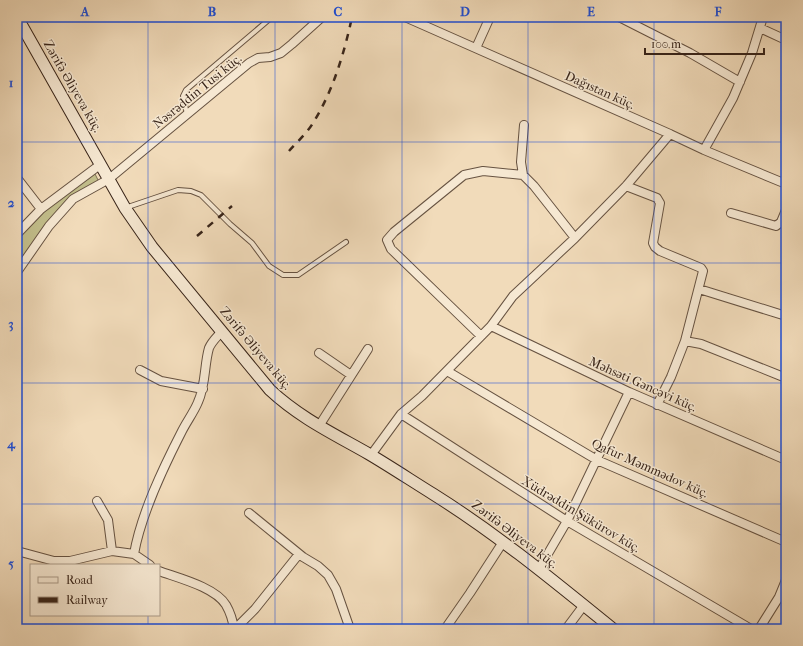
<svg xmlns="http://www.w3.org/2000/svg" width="803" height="646" font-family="'IM FELL French Canon',serif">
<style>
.grass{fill:#c2be8b;stroke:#7d7152}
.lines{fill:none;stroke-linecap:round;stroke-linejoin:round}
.lane-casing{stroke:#665241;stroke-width:6}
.street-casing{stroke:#665241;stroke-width:10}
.secondary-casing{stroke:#382419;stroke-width:13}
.lane{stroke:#f6e8d2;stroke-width:4}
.street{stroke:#f6e8d2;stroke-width:8}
.secondary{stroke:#f6e8d2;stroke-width:11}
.rail{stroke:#382419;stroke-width:2.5;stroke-dasharray:7 7;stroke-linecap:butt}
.grid{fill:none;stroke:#1d4ed8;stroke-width:1;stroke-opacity:0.55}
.labels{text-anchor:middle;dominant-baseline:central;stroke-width:3;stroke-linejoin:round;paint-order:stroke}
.street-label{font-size:13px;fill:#382419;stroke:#f6e8d2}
.neatline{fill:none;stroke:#1d4ed8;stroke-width:1.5}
.grid-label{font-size:13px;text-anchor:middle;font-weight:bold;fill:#1d4ed8}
</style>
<rect width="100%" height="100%" fill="#f1dbba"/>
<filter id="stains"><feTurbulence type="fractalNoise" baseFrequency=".005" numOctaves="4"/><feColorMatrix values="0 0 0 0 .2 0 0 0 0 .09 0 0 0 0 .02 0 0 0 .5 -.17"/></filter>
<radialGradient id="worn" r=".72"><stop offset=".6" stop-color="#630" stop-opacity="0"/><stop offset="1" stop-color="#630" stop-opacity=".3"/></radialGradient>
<!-- grass -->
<path class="grass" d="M 94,172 L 99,182 L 54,215 L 33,242 L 17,266 L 17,241 L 35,220 L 52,203 Z"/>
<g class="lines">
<!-- lane casing -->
<g class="lane-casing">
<path id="lane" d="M 187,114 L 183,96 L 186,90 L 272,17
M 125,208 L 178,190 L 191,191 L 201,195 L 230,224 L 252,243 L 269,266 L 283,275 L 298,275 L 346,242"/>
</g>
<!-- street casing -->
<g class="street-casing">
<path id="street" d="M 405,17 L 670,134 L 704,150 L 786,184
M 619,17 L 690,53 L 740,82
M 760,28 L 786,40
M 476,48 L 490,17
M 704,150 L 733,98 L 752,53 L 763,17
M 523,175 L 521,162 L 524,125
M 17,178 L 41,209
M 626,186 L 657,198 L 660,203 L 653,243 L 655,247 L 660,251 L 701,268 L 703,271 L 685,341 L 671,377 L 657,405
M 731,213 L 776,226 L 781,222 L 786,210
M 17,234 L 41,209 L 101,164
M 17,272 L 49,226 L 73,199 L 109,179 L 249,63 L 258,58 L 270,57 L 281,53 L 292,44 L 322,17
M 699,289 L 786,316
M 491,326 L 629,392 L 786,460
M 481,336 L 391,249 L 387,240 L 394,232 L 464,175 L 483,171 L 523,175 L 534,186 L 575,238
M 685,341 L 701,344 L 786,378
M 319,353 L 351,375
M 140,370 L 161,381 L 203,389
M 447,371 L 597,460 L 786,542
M 401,414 L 567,521 L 751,629
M 319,426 L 368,349
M 371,455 L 401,414 L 422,396 L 491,326 L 513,296 L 575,238 L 626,186 L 670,134
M 97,501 L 108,520 L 112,551
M 249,513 L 303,557 L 318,566 L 328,575 L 336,589 L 350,629
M 17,551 L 54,561 L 70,561 L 112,551 L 134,554
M 134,554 C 141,514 163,468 182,431 C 187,421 194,412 198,402 C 206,385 204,365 209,348 C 212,341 218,336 222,331
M 134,554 L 150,565
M 539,569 L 567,521 L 629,392
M 159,571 C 178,578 215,587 226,605 C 230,612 233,622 234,629
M 235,629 L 255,609 L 299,554
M 445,629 L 470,593 L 503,542
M 566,629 L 584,605
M 759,629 L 779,597 L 786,580"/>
</g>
<!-- secondary casing -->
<g class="secondary-casing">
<path id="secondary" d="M 17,17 L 125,208 L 152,247 L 270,390 C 300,418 334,434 369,454 C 391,467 412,481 433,494 C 497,534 555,582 613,629"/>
</g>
<!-- lane -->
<use href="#lane" class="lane"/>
<!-- street -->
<use href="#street" class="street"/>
<!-- secondary -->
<use href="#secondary" class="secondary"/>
<!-- rail -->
<path class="rail" d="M 289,151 C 297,142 307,133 313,123 C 333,91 344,54 352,17
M 197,236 L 232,206"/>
</g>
<!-- grid -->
<path class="grid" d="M 148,17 L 148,565M 275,17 L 275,629M 402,17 L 402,629M 528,17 L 528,629M 654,17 L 654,629M 17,142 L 786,142M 17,263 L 786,263M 17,383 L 786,383M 17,504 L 786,504M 148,615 L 148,629"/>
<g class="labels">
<!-- street labels -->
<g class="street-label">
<text transform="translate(73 86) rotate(60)">Zərifə Əliyeva küç.</text>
<text transform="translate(600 90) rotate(24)">Dağıstan küç.</text>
<text transform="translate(197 91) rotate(-39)">Nəsrəddin Tusi küç.</text>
<text transform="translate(256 348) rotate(50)">Zərifə Əliyeva küç.</text>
<text transform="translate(643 384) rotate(24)">Məhsəti Gəncəvi küç.</text>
<text transform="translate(650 468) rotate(24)">Qafur Məmmədov küç.</text>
<text transform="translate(581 514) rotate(31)">Xüdrəddin Şükürov küç.</text>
<text transform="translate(515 534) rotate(37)">Zərifə Əliyeva küç.</text>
</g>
</g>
<!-- margin -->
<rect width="803" height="646" fill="none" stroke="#f1dbba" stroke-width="44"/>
<!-- legend -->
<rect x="30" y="564" width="130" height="52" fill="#f6e8d2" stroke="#aa9a88"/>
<rect x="38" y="577" width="20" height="6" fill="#f6e8d2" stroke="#aa9a88"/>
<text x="66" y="584" font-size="12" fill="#382419">Road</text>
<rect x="38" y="597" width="20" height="6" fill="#382419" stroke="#aa9a88"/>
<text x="66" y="604" font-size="12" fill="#382419">Railway</text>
<!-- scale -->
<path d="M645 48v6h119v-6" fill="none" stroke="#382419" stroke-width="2"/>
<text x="651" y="48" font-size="12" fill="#382419" stroke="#f6e8d2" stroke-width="3" paint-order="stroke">100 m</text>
<rect x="22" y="22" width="759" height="602" class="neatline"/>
<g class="grid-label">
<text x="85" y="16">A</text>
<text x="212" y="16">B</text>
<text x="338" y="16">C</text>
<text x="465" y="16">D</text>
<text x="591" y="16">E</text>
<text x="718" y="16">F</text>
<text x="11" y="87">1</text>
<text x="11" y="207">2</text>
<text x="11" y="328">3</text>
<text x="11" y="448">4</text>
<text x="11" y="568">5</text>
</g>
<rect width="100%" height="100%" filter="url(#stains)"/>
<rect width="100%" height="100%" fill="url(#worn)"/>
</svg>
